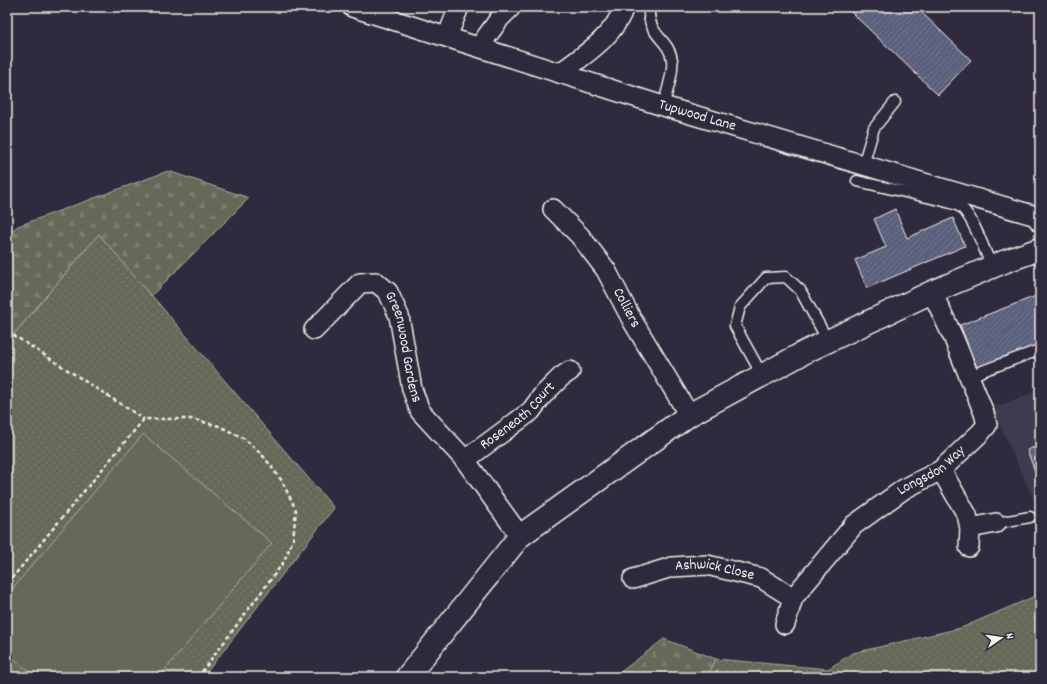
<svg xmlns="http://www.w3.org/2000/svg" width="1047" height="684" font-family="Dekko,sans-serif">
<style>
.built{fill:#3c3a50}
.grass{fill:url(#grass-dots);stroke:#adaca0}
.forest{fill:url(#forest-firs);stroke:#adaca0}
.garden{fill:#666758;stroke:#adaca0}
.building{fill:url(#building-hatch);stroke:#f4f1e8}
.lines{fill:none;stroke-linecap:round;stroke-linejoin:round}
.service-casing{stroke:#f4f1e8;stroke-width:13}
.minor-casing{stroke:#f4f1e8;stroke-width:22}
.secondary-casing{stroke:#f4f1e8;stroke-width:25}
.path{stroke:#f4f1e8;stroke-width:2.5;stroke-dasharray:4 3;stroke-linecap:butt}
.service{stroke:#2f2a3d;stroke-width:10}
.minor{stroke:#2f2a3d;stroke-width:19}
.secondary{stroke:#2f2a3d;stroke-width:22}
.labels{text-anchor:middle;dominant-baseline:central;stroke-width:3;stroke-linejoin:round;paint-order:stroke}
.street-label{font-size:15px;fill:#f4f1e8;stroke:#2f2a3d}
</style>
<defs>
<pattern id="grass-dots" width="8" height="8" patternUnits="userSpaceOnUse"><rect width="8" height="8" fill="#666758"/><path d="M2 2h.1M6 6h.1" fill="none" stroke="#7c7d70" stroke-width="1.8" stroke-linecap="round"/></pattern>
<pattern id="forest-firs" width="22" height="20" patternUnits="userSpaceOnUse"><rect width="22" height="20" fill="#666758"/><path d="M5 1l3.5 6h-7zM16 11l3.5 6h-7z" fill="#7c7d70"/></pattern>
<pattern id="building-hatch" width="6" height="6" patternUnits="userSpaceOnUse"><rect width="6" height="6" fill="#5a5f7c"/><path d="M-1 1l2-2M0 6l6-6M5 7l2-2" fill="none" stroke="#72768f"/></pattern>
</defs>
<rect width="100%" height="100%" fill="#2f2a3d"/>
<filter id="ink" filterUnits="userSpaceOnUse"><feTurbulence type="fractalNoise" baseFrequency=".025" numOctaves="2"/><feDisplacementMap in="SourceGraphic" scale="8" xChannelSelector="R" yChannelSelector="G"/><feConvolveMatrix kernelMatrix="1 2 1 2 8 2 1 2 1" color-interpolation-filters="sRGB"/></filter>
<g filter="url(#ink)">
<!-- built -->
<path class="built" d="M 1040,390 L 1040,513 L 992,408 Z"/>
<!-- grass -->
<path class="grass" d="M 99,234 L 334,508 L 203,677 L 7,677 L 7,342 Z
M 1040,594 L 1040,677 L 707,677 L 716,659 L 828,669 L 853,653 L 961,628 Z"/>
<!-- forest -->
<path class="forest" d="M 168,171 L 249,198 L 151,296 L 99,234 L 7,342 L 7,234 L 18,226 Z
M 664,639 L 716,659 L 707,677 L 614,677 Z"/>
<!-- garden -->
<path class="garden" d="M 143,434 L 272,543 L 159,677 L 36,677 L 7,653 L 7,595 Z"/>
<!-- building -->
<path class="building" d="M 857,7 L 916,7 L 971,60 L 938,95 L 851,12 Z
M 895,209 L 907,238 L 953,218 L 965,246 L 867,288 L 855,260 L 886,247 L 874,219 Z
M 1036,296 L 1040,308 L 1040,344 L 977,368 L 960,325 Z
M 1040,445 L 1040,485 L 1027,450 Z"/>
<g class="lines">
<!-- service casing -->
<g class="service-casing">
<path id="service" d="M 649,7 C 647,37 669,38 672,60 C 674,73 666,94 663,106
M 863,165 L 874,128 L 895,102
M 857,181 L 944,201 C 950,203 957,204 962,208 C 974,219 985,252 992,267
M 762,375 L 735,326 L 740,307 L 766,278 L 786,277 L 800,290 L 828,341
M 969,376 L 1039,350
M 996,523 L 1030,517"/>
</g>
<!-- minor casing -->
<g class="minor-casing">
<g id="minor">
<path id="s1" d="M 352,7 L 663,106 L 1036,216 L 1040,222"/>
<path d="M 447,37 L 459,7"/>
<path d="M 479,47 L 500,18 L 511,7"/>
<path d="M 560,73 C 584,55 614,37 624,7"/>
<path id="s2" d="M 553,209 L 580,236 L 606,270 L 632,320 L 689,415"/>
<path id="s3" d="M 314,330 L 360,283 L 376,282 L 388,292 L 399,316 L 412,389 L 420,411 L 465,460 L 520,536"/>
<path id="s4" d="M 465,460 L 531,411 L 542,396 L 561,377 L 570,371"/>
<path d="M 941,470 L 967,515 L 970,528 L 969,547"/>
<path d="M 970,528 L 996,523"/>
<path id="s5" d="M 633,579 L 672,567 L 707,565 L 761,578 L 793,598"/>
<path id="s6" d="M 785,624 L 793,598 L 854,525 L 904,489 L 941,470 L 980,433 L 987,425 L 984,413 L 954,339 L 932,292"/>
</g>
</g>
<!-- secondary casing -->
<g class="secondary-casing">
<path id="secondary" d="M 407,677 L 520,536 L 689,415 L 807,351 L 932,292 L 1006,261 L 1040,249"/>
</g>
<!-- path -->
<path class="path" d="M 7,331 L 144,419
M 7,584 L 144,419 L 191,419 L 219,426 L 245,439 L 264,457 L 282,481 L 296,510 L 293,540 L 283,563 L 198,677"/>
<!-- service -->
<use href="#service" class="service"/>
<!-- minor -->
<use href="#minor" class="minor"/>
<!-- secondary -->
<use href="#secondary" class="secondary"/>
</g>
</g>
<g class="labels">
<!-- street labels -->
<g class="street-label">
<text stroke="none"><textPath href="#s1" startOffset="362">Tupwood Lane</textPath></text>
<text stroke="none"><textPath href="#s2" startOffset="124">Colliers</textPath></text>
<text stroke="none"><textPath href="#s3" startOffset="155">Greenwood Gardens</textPath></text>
<text stroke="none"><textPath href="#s4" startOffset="69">Roseneath Court</textPath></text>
<text stroke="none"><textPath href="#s6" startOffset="217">Longsdon Way</textPath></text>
<text stroke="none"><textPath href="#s5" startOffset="84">Ashwick Close</textPath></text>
</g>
</g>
<!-- margin -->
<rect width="1047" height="684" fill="none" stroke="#2f2a3d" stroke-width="24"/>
<rect x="12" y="12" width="1023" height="660" fill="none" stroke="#f4f1e8" stroke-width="1.5" filter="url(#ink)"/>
<!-- north arrow -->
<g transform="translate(1001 638) rotate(77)" stroke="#2f2a3d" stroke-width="3" paint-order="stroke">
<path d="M0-3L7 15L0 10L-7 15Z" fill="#f4f1e8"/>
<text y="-6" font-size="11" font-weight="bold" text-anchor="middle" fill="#f4f1e8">N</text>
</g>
</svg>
